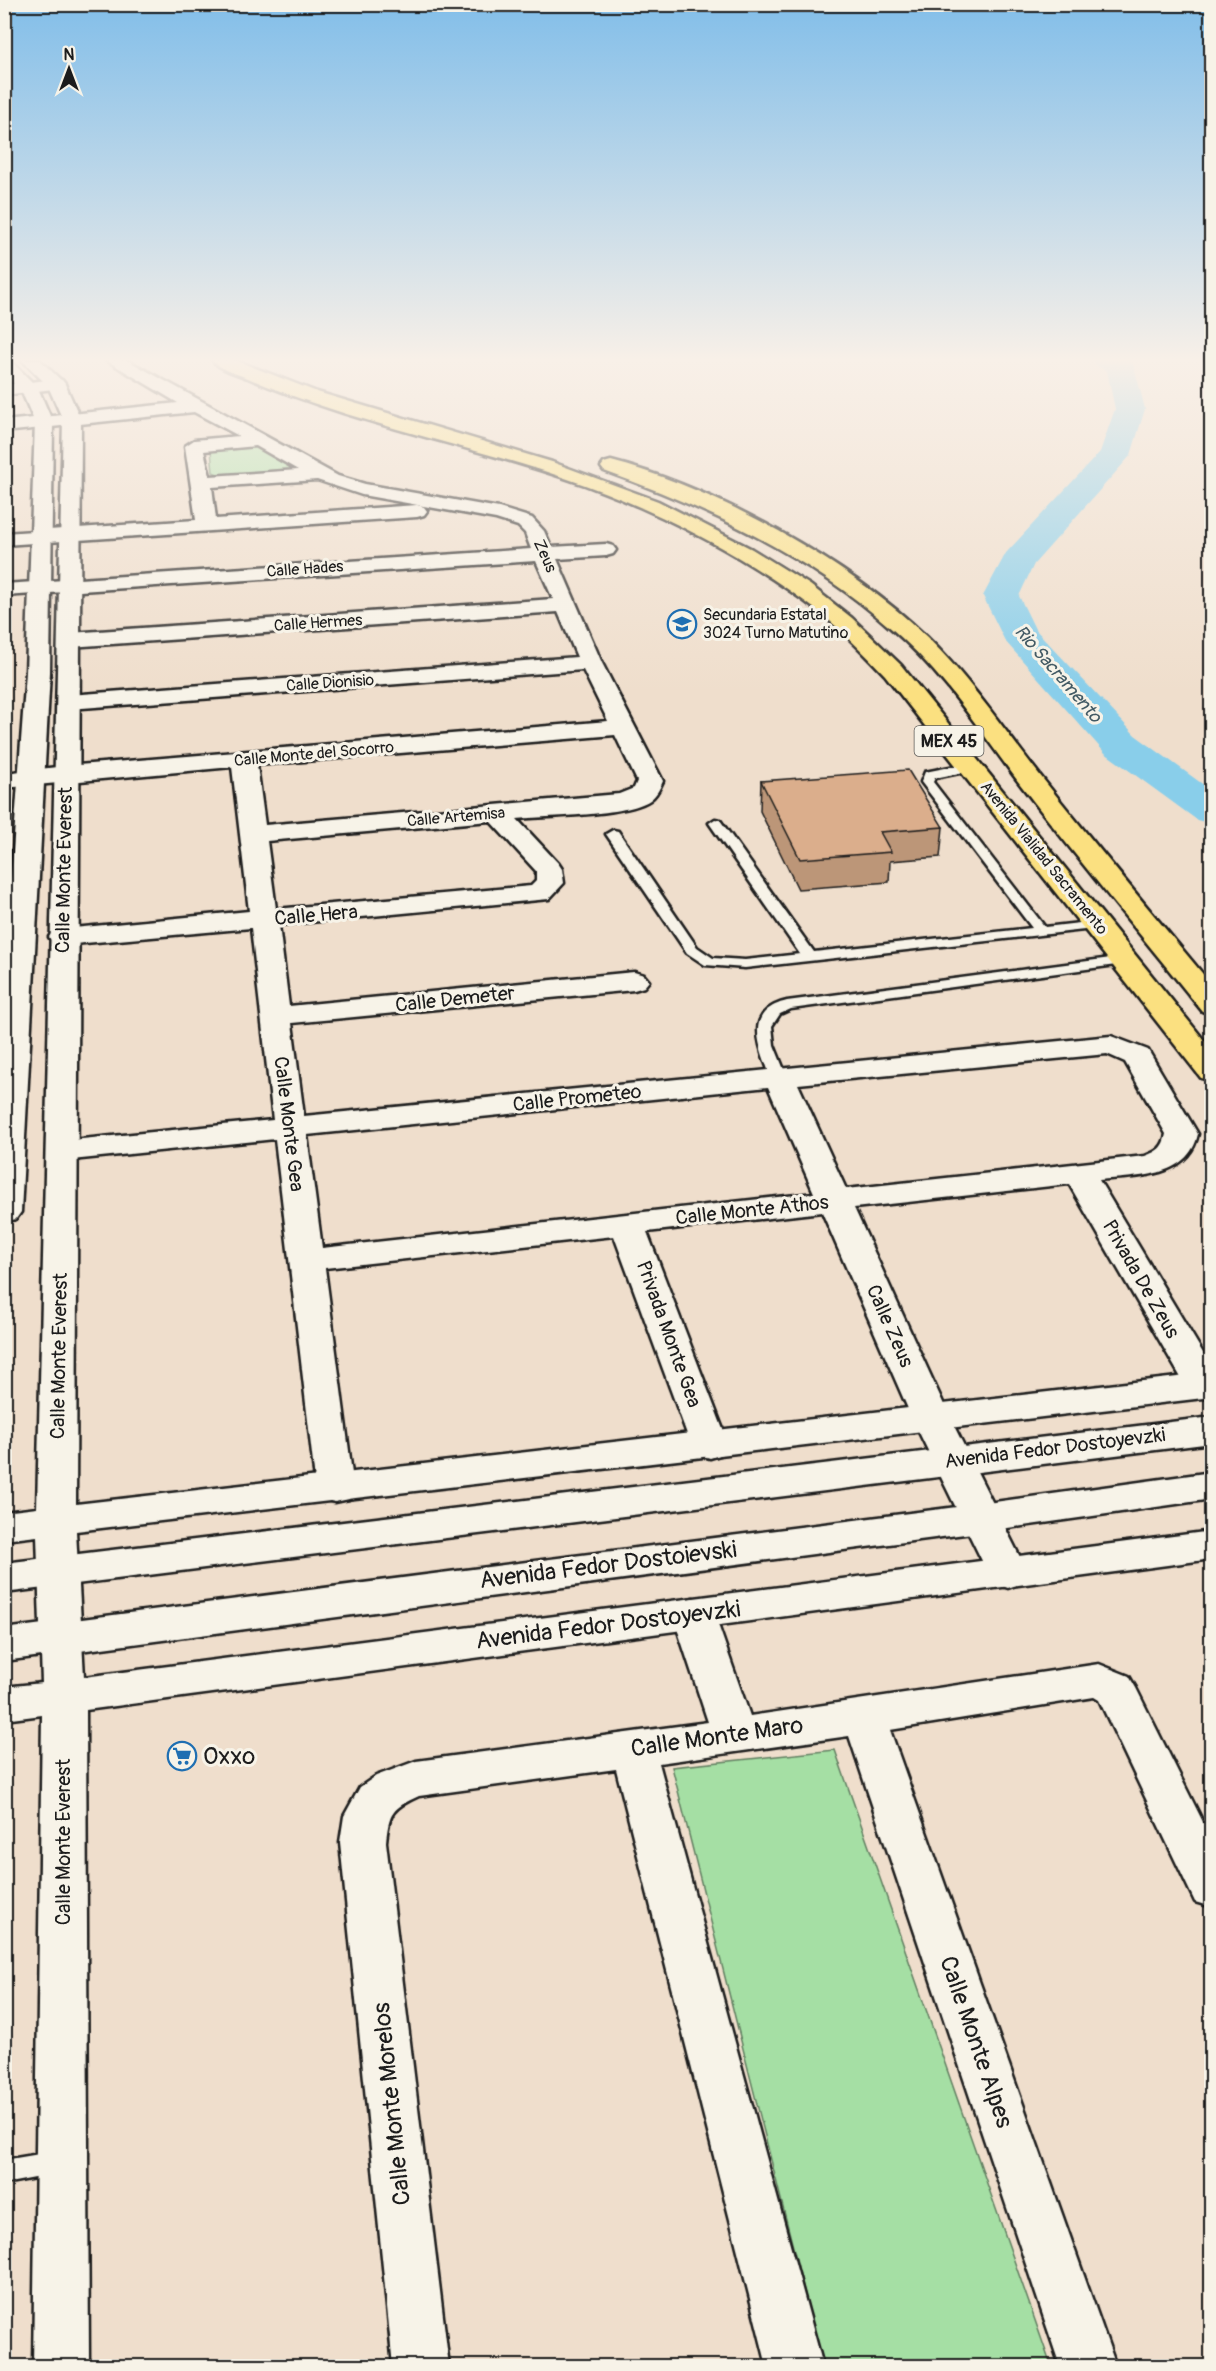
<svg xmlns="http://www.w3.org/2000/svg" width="1216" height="2371" font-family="Pangolin,sans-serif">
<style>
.green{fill:#a5dfa4;stroke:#607e60;stroke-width:1.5}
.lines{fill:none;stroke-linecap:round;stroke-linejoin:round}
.river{fill:#89ceea;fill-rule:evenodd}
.service-casing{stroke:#1c1c1c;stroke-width:5}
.minor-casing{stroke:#1c1c1c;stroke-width:5}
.tertiary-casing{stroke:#1c1c1c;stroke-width:5}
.secondary-casing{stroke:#1c1c1c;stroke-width:5}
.trunk-casing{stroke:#1c1c1c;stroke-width:5}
.service{fill:#f7f3e8;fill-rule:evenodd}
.minor{fill:#f7f3e8;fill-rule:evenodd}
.tertiary{fill:#f7f3e8;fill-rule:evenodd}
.secondary{fill:#f7f3e8;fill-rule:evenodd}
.trunk{fill:#fbe080;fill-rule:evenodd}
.wall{fill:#bc9678;stroke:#1c1c1c;stroke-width:1.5}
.building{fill:#dbae8c;stroke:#1c1c1c;stroke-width:1.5}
.labels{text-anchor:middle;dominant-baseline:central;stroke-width:6;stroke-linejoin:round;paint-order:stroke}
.far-street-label{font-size:16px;fill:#1c1c1c;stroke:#f7f3e8}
.far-poi-label{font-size:16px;fill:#1c1c1c;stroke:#f7f3e8;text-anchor:start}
.far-water-label{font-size:18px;font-style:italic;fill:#425a64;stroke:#f7f3e8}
.shield{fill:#f7f3e8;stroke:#5e5c59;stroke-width:1.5}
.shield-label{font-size:18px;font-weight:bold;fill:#1c1c1c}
.street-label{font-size:20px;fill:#1c1c1c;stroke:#f7f3e8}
.near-street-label{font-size:24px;fill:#1c1c1c;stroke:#f7f3e8}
.near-poi-label{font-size:24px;fill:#1c1c1c;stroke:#f7f3e8;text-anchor:start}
</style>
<rect width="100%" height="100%" fill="#efdecc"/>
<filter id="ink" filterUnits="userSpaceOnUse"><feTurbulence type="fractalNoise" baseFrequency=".0167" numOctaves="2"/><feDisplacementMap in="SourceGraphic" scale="12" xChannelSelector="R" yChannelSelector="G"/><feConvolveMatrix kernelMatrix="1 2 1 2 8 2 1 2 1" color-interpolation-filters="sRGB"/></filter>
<g filter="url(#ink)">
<!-- green -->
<path class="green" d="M 252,444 L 295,469 L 286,473 L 225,477 L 213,472 L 211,450 Z
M 835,1750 L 1051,2366 L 823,2366 L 672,1767 Z"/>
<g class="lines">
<!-- river -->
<path class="river" d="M 1093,360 L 1130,360 L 1134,366 L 1145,409 L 1131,455 L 1034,564 L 1019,596 L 1035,629 L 1135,735 L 1212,791 L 1212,824 L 1197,820 L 1105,753 L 1005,641 L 983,596 L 1006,553 L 1100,452 L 1115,409 L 1107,371 L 1097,366 Z"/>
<!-- service casing -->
<g class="service-casing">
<path id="service" d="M 970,763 L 976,767 L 974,770 L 935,778 L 933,782 L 1045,927 L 1097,921 L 1104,925 L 1102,928 L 745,968 L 705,965 L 687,953 L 606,834 L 613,830 L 618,831 L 697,947 L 713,958 L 745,960 L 800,954 L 709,823 L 715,819 L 720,820 L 814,952 L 1032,928 L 921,782 L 925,772 Z
M 1126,956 L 1131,957 L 1133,960 L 1131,963 L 791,1009 L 780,1014 L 772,1026 L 774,1045 L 787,1077 L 779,1082 C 770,1079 769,1072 766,1064 C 755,1035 750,1010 787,1001 Z
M 57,2151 L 66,2154 L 70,2163 L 66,2172 L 4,2184 L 4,2160 Z"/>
</g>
<!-- minor casing -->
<g class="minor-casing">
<path id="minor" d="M 106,360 L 127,360 L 338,476 L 365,484 L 499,508 L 532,518 L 544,531 L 551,547 L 606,544 L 613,546 L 616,550 L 613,554 L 606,556 L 557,559 L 602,663 L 663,781 C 660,788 656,796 650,800 C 627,816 547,816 517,819 L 558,863 L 562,869 L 564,883 L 549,899 L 279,925 L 289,1006 L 634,972 L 644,975 L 649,981 L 644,987 L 634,990 L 292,1023 L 304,1116 L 1111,1036 L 1148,1050 L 1198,1134 C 1188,1179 1136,1176 1099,1180 L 1212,1368 L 1212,1396 L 1204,1398 L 1191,1395 L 1069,1184 L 854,1208 L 950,1418 L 1028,1573 L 1022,1583 L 1008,1588 L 994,1583 L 988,1573 L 912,1418 L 822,1212 L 647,1232 L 729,1445 L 723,1454 L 710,1458 L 697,1454 L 691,1445 L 614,1236 L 325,1268 L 354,1489 L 349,1499 L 335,1502 L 321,1499 L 316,1489 L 275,1139 L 62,1161 L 51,1158 L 46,1151 L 51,1144 L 62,1141 L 273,1120 L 251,928 L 63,945 L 53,943 L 49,937 L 53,931 L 63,929 L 249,911 L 232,767 L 4,788 L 4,773 L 66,766 L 608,721 L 583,670 L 69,709 L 61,707 L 57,702 L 61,697 L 69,695 L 577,657 L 558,612 L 70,647 L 62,645 L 59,640 L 62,635 L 70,633 L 553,599 L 536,561 L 4,596 L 4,584 L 531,549 L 525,533 L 518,526 L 496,519 L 362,495 L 317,480 L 212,487 L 216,519 L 417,505 L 424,507 L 427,511 L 424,515 L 417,517 L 4,545 L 4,533 L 196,520 L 185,446 L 194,440 L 239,436 L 194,412 L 4,432 L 4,421 L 178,403 ZM 256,446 L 298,470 L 210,476 L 204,451 ZM 615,735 L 637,781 L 634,788 L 619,794 L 265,825 L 257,765 ZM 490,821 L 536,871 L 536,881 L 531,886 L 276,909 L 267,841 ZM 1107,1054 L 1125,1062 L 1166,1134 C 1163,1148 1158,1151 1145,1156 L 846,1189 L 798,1084 ZM 768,1087 L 814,1193 L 322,1248 L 307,1135 Z
M 56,379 L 62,380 L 65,384 L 62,388 L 4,395 L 4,385 Z
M 693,1598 L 708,1602 L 714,1613 L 750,1716 L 1099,1664 L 1129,1676 L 1136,1688 L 1212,1840 L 1212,1907 L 1195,1902 L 1099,1700 L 1094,1697 L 890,1730 L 1116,2366 L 1060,2366 L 849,1736 L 659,1763 L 823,2366 L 767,2366 L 616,1769 L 419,1796 C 392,1808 389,1813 386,1842 L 449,2366 L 393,2366 L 340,1842 L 344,1816 L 360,1787 L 376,1776 L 416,1761 L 708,1722 L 672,1613 L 678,1602 Z"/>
</g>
<!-- tertiary casing -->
<g class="tertiary-casing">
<path id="tertiary" d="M 4,360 L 10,360 L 38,388 L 53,423 L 50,672 L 21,1212 L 16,1219 L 4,1222 L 4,975 L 26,672 L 35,423 L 21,390 L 4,374 Z
M 22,360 L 40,360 L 65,384 L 81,420 L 76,1504 L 1212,1373 L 1212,1397 L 76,1531 L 84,1677 L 1212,1531 L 1212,1559 L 86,1710 L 89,2366 L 33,2366 L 42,1715 L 4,1720 L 4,1687 L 42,1683 L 37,1536 L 4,1540 L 4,1512 L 37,1508 L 63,420 L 48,386 Z"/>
</g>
<!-- secondary casing -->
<g class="secondary-casing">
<path id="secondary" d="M 1212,1417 L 1212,1443 L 4,1593 L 4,1563 Z
M 1212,1472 L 1212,1499 L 980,1532 L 4,1661 L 4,1629 L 980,1504 Z"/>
</g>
<!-- trunk casing -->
<g class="trunk-casing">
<path id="trunk" d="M 212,360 L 235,360 L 317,392 L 552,462 L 658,501 L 752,549 L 810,585 L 852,618 L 901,665 L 1212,1050 L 1212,1080 L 1201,1078 L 885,675 C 864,653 843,631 819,612 C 750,559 667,515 585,485 C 474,445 356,425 248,378 C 237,374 219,369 212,360 Z
M 611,461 C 714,487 850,563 927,637 C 969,678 1002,727 1039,774 C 1095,845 1154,915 1212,985 L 1212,1014 L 1202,1011 C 1141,935 1079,861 1020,784 C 980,731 944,674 893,630 C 810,556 708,508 604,471 L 601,467 L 604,463 Z"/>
</g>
<!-- service -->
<use href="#service" class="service"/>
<!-- minor -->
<use href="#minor" class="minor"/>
<!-- tertiary -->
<use href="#tertiary" class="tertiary"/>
<!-- secondary -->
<use href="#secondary" class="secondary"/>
<!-- trunk -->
<use href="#trunk" class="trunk"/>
</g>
<!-- wall -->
<path class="wall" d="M 761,781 L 943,827 L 940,857 L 890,861 L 889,882 L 798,889 L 760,811 Z"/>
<!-- building -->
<path class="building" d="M 908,770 L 943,827 L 880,832 L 891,852 L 800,859 L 761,781 Z"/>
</g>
<!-- sky -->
<linearGradient id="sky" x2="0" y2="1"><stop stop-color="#82bee9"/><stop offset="0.52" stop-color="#f8f0e8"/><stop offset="1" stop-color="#f8f0e8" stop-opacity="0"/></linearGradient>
<rect width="1216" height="692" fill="url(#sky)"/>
<!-- icons -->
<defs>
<g id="school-ring" transform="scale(1.5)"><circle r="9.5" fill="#f7f3e8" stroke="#1f6fb2" stroke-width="1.5"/><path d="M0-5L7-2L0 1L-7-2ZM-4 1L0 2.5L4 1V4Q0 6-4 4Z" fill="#1f6fb2"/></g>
<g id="supermarket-ring" transform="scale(1.5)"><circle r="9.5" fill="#f7f3e8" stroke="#1f6fb2" stroke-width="1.5"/><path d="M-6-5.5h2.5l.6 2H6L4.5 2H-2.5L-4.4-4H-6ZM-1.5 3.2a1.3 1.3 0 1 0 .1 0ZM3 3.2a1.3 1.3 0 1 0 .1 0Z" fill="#1f6fb2"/></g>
</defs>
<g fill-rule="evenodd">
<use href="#school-ring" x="682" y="624"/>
<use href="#supermarket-ring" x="182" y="1756"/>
</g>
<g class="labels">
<!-- far-street labels -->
<g class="far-street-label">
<text transform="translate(545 556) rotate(66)">Zeus</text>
<text transform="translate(305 569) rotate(-4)">Calle Hades</text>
<text transform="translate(318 623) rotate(-4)">Calle Hermes</text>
<text transform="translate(330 683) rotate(-4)">Calle Dionisio</text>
<text transform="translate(314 754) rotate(-5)">Calle Monte del Socorro</text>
<text transform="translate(456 817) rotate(-5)">Calle Artemisa</text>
<text transform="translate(1044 858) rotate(51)">Avenida Vialidad Sacramento</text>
</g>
<!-- far-poi labels -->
<g class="far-poi-label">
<text x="703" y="615">Secundaria Estatal<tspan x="703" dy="18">3024 Turno Matutino</tspan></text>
</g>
<!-- far-water labels -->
<g class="far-water-label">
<text transform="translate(1058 674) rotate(49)">Rio Sacramento</text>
</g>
<!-- shield labels -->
<rect class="shield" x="914.5" y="726" width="69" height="30" rx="4.5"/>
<g class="shield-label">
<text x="949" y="741">MEX 45</text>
</g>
<!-- street labels -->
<g class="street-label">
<text transform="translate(64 870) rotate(-89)">Calle Monte Everest</text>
<text transform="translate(316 915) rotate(-5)">Calle Hera</text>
<text transform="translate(455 999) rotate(-6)">Calle Demeter</text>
<text transform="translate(577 1098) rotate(-6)">Calle Prometeo</text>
<text transform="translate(289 1124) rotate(83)">Calle Monte Gea</text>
<text transform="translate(752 1210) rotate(-6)">Calle Monte Athos</text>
<text transform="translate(1141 1279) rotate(60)">Privada De Zeus</text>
<text transform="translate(890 1326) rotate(66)">Calle Zeus</text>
<text transform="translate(669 1334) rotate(70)">Privada Monte Gea</text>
<text transform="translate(59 1356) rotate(-89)">Calle Monte Everest</text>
<text transform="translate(1055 1448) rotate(-7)">Avenida Fedor Dostoyevzki</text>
<text transform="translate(63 1842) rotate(-90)">Calle Monte Everest</text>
</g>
<!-- near-street labels -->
<g class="near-street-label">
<text transform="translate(608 1565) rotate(-7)">Avenida Fedor Dostoievski</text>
<text transform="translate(608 1625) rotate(-7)">Avenida Fedor Dostoyevzki</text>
<text transform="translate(717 1737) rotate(-8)">Calle Monte Maro</text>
<text transform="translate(976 2042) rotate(71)">Calle Monte Alpes</text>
<text transform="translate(392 2104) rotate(-96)">Calle Monte Morelos</text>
</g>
<!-- near-poi labels -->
<g class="near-poi-label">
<text x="203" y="1756">Oxxo</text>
</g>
</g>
<!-- margin -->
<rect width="1216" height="2371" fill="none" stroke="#f7f3e8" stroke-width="24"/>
<rect x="12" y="12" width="1192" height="2347" fill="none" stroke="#1c1c1c" stroke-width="2" filter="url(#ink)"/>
<!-- north arrow -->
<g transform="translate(69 69)" stroke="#f7f3e8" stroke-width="4.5" paint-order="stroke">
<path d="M0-4.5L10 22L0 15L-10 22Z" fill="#1c1c1c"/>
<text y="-9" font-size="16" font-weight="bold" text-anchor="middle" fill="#1c1c1c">N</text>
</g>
</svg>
